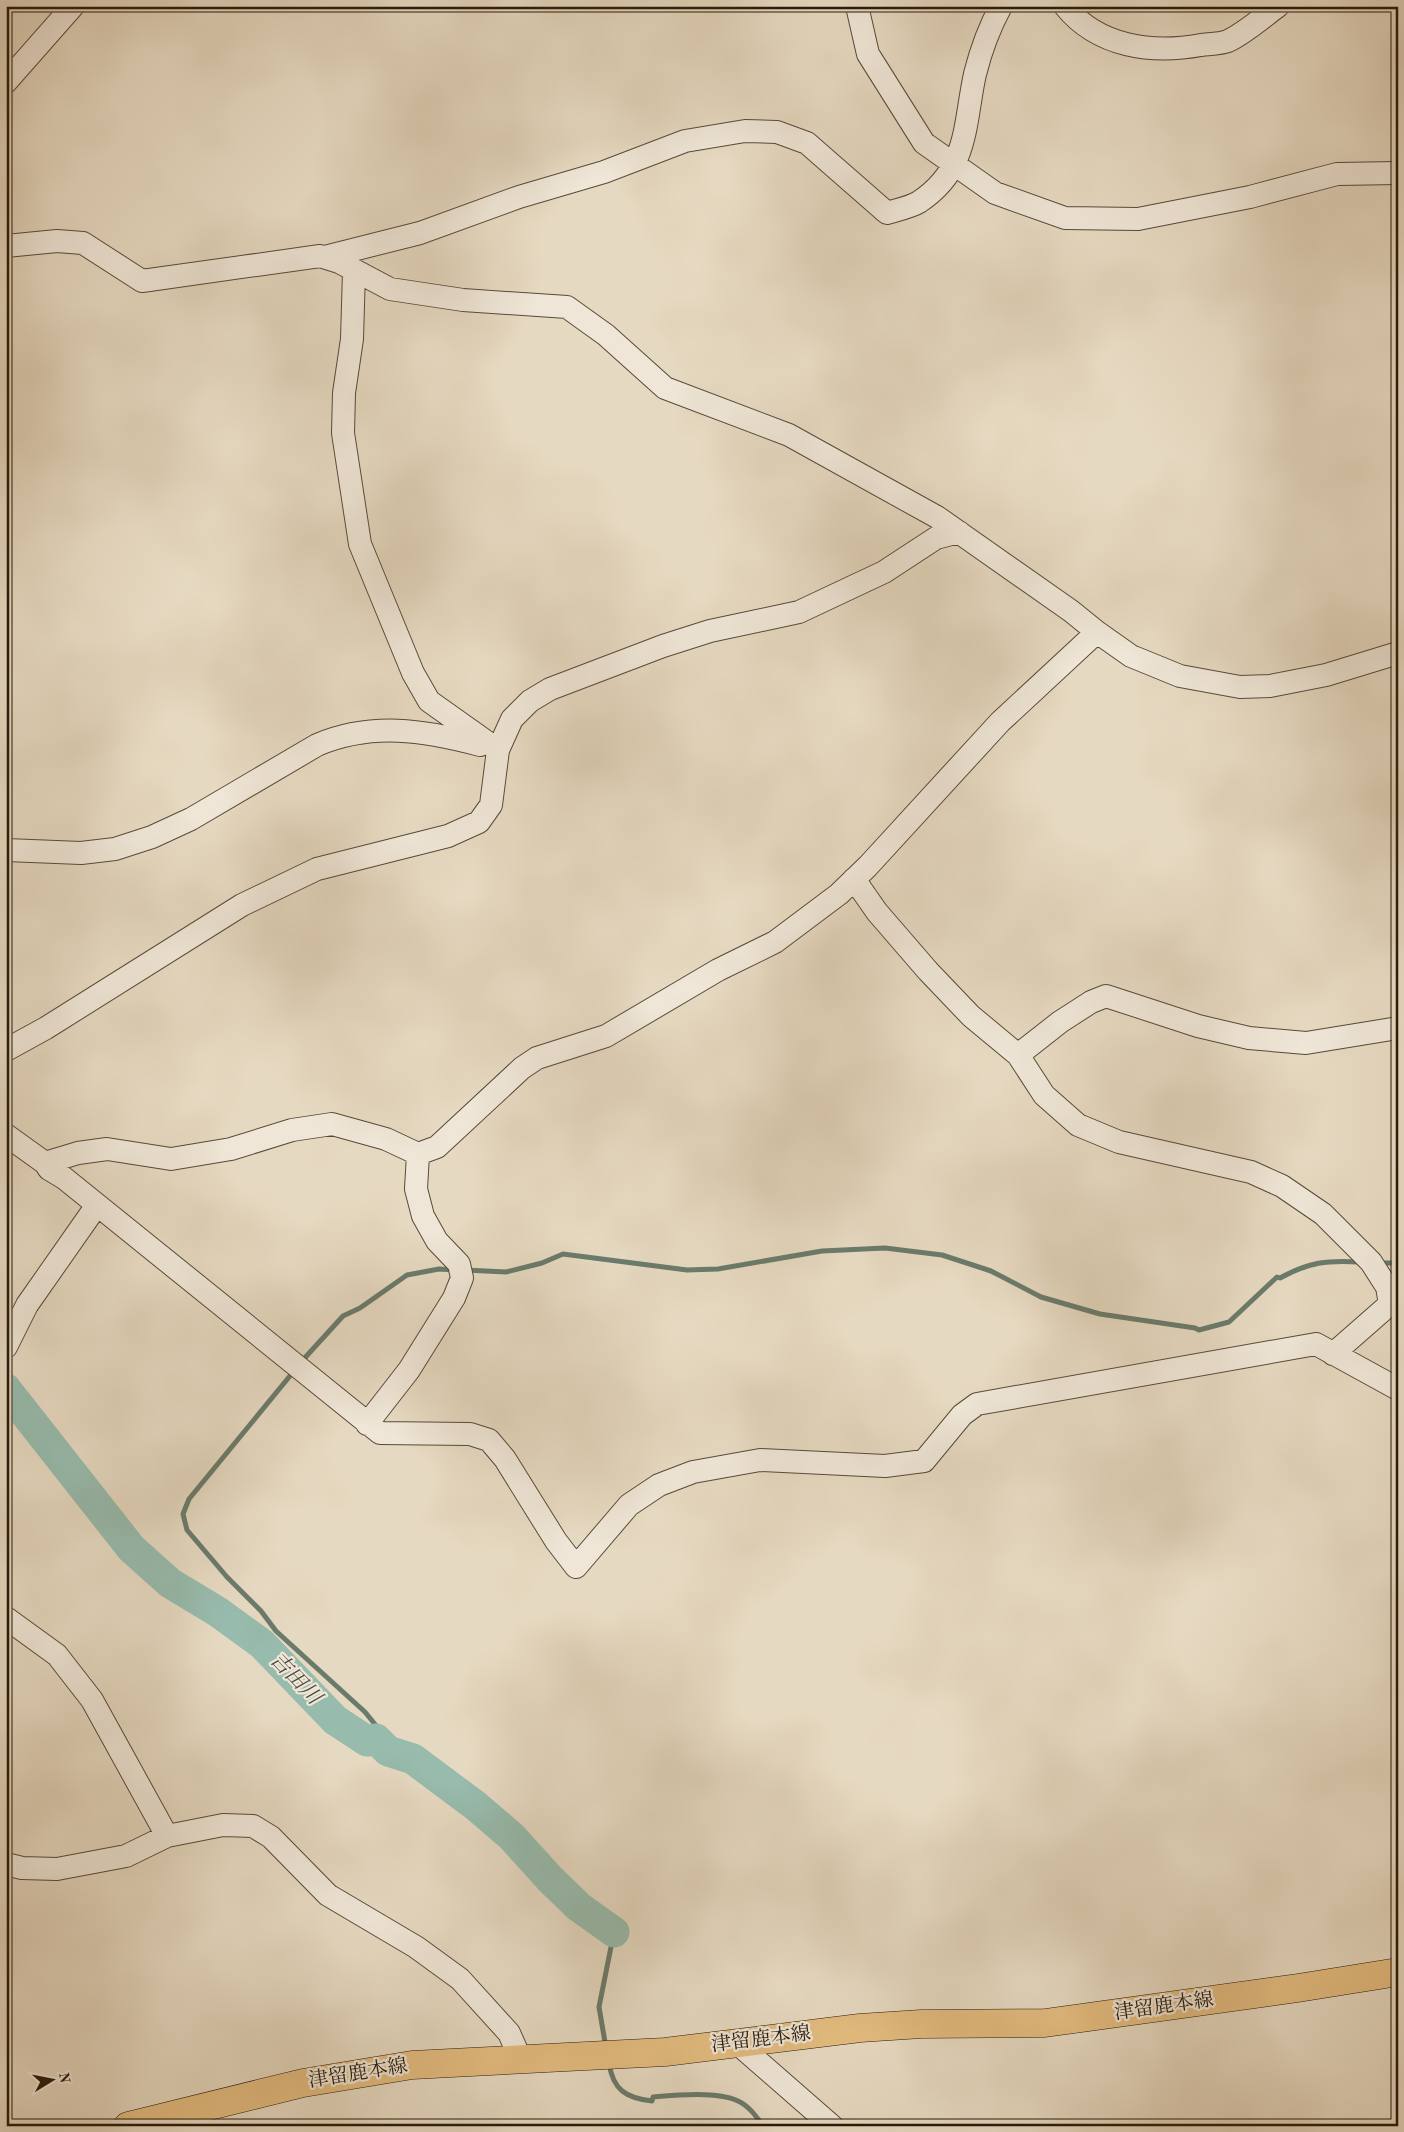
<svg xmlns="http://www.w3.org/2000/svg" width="1404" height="2132" font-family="'Old Standard TT','Noto Serif JP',serif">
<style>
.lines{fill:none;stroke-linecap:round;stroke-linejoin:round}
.stream{stroke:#6a7b6c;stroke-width:5}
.river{stroke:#97bbad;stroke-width:31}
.minor-casing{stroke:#574a38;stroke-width:24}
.major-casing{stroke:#271a0b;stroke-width:29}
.minor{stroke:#efe6d7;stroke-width:22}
.major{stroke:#e3bc80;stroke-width:28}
.labels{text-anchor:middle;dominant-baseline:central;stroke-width:4.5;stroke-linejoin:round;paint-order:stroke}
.street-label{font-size:20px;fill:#271a0b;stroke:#efe6d7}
.water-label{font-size:21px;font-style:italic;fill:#494a3c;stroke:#efe6d7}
</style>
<rect width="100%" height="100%" fill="#e6d9c1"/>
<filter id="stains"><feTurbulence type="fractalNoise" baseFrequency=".004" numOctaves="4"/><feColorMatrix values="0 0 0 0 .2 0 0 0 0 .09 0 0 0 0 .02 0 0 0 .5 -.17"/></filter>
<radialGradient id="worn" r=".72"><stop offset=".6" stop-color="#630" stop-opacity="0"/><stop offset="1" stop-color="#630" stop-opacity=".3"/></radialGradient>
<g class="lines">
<!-- stream -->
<path class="stream" d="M 1381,1263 L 1398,1263
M 465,1270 L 506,1272 L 542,1263 L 563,1254 L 687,1270 L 718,1269 L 822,1251 L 885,1248 L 942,1255 L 991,1271 L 1041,1297 L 1100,1314 L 1195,1328 L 1199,1330 L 1229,1322 L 1277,1277 L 1280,1278 C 1309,1262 1327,1260 1360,1262
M 301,1362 L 343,1316 L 360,1308 L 407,1275 L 439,1269 L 454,1270
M 294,1371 L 189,1499 L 183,1514 L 187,1530 L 227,1577 L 261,1611 L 276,1631 L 365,1712 L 378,1728 L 376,1739
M 606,2048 L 599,2007 L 614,1932
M 609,2063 C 613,2090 626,2098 652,2101 L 653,2097 C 676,2095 717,2091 738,2101 C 749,2106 756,2116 763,2126"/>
<!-- river -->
<path class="river" d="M 6,1389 L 131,1548 L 170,1583 L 218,1612 L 262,1644 L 335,1720 L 367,1741 L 376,1739 L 388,1751 L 413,1759 L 476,1806 L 511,1836 L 550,1879 L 579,1907 L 614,1932"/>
<!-- minor casing -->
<g class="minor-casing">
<path id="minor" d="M 857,6 L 868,54 L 924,143 L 995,193 L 1065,218 L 1138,219 L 1250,197 L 1337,174 L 1398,173
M 1065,6 C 1098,47 1152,54 1201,45 C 1209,44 1220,44 1228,41 C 1245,33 1263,17 1278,6
M 6,82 L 73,6
M 6,246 L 57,241 L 83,243 L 142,281 L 320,256 L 339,262 L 390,289 L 463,300 L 567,307 L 606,335 L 665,388 L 789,435 L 937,517 L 1071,611 L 1097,632 L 1131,656 L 1180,676 L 1240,687 L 1270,686 L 1326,675 L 1398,653
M 325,257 L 420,233 L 519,197 L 604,172 L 685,141 L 745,131 L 777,132 L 807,143 L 887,213 C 897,210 911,207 919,202 C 969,169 964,124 975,74 C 981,50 989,28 1001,6
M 354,271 L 352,339 L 344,393 L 343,433 L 360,544 L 413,673 L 429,701 L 498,750
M 6,850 L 81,853 L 115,849 L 152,837 L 191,819 L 317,745 C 371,722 424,730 480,745
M 854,879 L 877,912 L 928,971 L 971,1016 L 1018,1055 L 1044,1095 L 1078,1125 L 1119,1142 L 1251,1172 L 1282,1186 L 1323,1214 L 1371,1262 L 1387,1287 L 1390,1304 L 1333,1354
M 6,1050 L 46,1028 L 242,905 L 317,869 L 448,836 L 479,822 L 491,805 L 498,750 L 512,719 L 530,701 L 550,689 L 663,646 L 710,631 L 799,612 L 884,572 L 936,538 L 959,532
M 1018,1055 L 1060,1022 L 1091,1002 L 1106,996 L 1198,1026 L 1249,1038 L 1306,1043 L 1398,1028
M 6,1135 L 45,1163 L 49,1169 L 64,1178 L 380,1433 L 470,1434 L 489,1440 L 505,1459 L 556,1541 L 576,1567 L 629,1505 L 659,1485 L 693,1472 L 760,1460 L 885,1466 L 924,1461 L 962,1415 L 977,1404 L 1316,1344 L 1398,1389
M 45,1163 L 78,1153 L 107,1149 L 171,1159 L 231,1149 L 292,1130 L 332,1124 L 386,1139 L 418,1154 L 437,1147 L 522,1068 L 537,1058 L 606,1036 L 718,970 L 775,942 L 839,894 L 868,866 L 1000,722 L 1097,632
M 6,1347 L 27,1305 L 97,1205
M 367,1424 L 409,1370 L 454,1298 L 462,1278 L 459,1264 L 437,1241 L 423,1216 L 416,1189 L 418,1154
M 6,1618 L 57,1655 L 92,1700 L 167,1836
M 6,1864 L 22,1868 L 57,1869 L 126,1856 L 167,1836 L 223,1825 L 253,1826 L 271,1837 L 328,1895 L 416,1947 L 460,1979 L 509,2033 L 521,2060
M 738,2044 L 832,2126"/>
</g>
<!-- major casing -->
<g class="major-casing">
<path id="major" d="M 128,2126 L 303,2083 L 412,2065 L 665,2052 L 860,2028 L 921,2024 L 1045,2023 L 1298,1988 L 1398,1972"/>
</g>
<!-- minor -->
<use href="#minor" class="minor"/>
<!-- major -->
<use href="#major" class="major"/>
</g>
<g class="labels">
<!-- street labels -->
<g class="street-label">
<text transform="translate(1164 2007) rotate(-8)">津留鹿本線</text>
<text transform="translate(761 2040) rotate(-7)">津留鹿本線</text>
<text transform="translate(358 2074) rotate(-9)">津留鹿本線</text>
</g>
<!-- water labels -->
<g class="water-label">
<text transform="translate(295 1679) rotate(46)">吉田川</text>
</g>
</g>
<!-- margin -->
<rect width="1404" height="2132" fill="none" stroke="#e6d9c1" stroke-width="25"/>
<rect x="8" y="8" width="1389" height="2117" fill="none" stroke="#271a0b" stroke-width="2.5"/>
<rect x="12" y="12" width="1379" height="2107" fill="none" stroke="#271a0b"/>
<!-- north arrow -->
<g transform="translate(52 2080) rotate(80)" stroke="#efe6d7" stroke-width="4" paint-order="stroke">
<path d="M0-4L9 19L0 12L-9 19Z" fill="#271a0b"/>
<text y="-8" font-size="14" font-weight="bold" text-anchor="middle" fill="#271a0b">N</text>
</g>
<rect width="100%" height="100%" filter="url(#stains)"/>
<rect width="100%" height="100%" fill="url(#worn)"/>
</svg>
